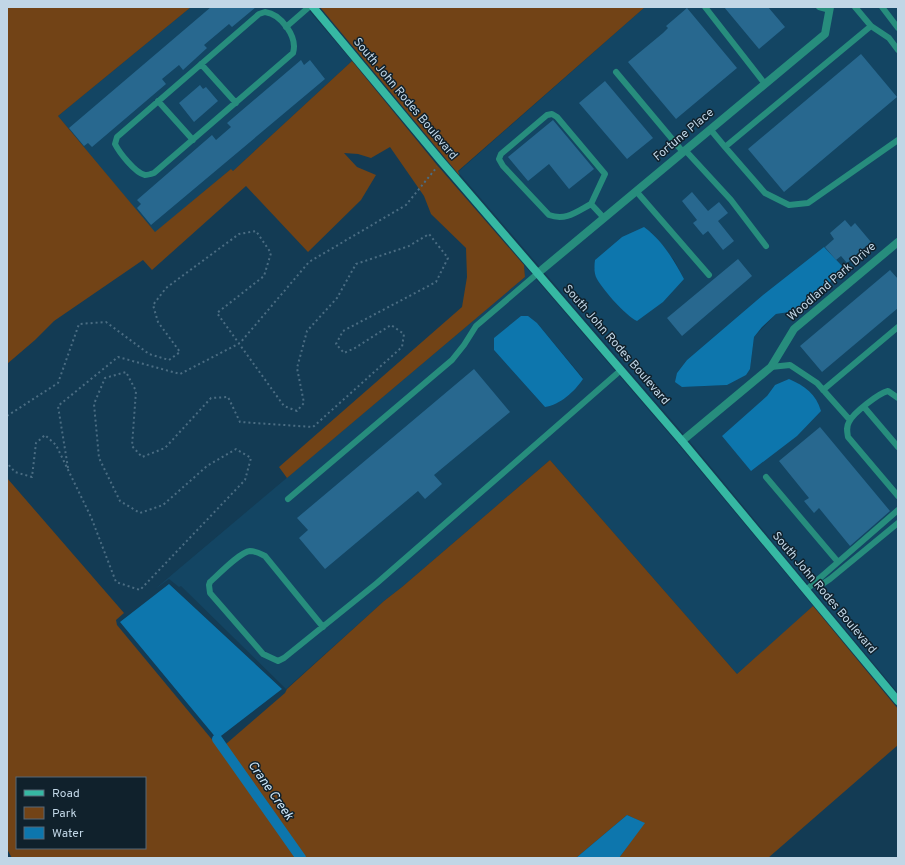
<svg xmlns="http://www.w3.org/2000/svg" width="905" height="865" font-family="Overpass,sans-serif">
<style>
.built{fill:#134563;fill-rule:evenodd}
.green{fill:#724316;fill-rule:evenodd}
.water{fill:#0d76ad}
.lines{fill:none;stroke-linecap:round;stroke-linejoin:round}
.canal{stroke:#0d76ad;stroke-width:10}
.building{fill:#28688f}
.path{stroke:#4b6d83;stroke-width:2;stroke-dasharray:2 3;stroke-linecap:butt}
.service{stroke:#278d7d;stroke-width:6}
.minor{stroke:#278d7d;stroke-width:8}
.secondary{stroke:#36b8a3;stroke-width:8}
.labels{text-anchor:middle;dominant-baseline:central;stroke-width:3;stroke-linejoin:round;paint-order:stroke}
.street-label{font-size:12px;fill:#c1d6e6;stroke:#10212c}
.water-label{font-size:13px;font-style:italic;fill:#cfe8fa;stroke:#10212c}
</style>
<rect width="100%" height="100%" fill="#133b54"/>
<!-- built -->
<path class="built" d="M 191,7 L 306,7 L 352,61 L 233,171 L 231,169 L 155,233 L 58,116 Z
M 645,7 L 898,7 L 898,693 L 686,437 L 458,172 ZM 651,232 L 674,260 L 684,279 L 594,269 L 595,260 L 622,237 ZM 824,247 L 796,311 L 776,314 L 754,337 L 750,369 L 727,385 L 682,387 L 677,373 L 687,360 L 763,295 ZM 775,385 L 797,436 L 767,396 Z
M 524,265 L 678,444 L 813,606 L 784,633 L 737,674 L 550,460 L 402,587 L 384,601 L 286,689 L 181,586 L 179,587 L 169,579 L 155,589 L 525,277 ZM 537,323 L 583,378 L 545,407 L 494,350 Z"/>
<!-- green -->
<path class="green" d="M 7,7 L 191,7 L 58,116 L 155,232 L 231,169 L 233,171 L 352,61 L 437,165 L 524,265 L 525,277 L 287,478 L 279,467 L 462,307 L 467,277 L 466,248 L 431,214 L 424,196 L 390,147 L 371,158 L 358,154 L 344,153 L 357,167 L 376,175 L 361,200 L 308,252 L 246,186 L 152,270 L 143,260 L 54,321 L 35,340 L 7,364 Z
M 320,7 L 645,7 L 458,171 L 460,176 Z
M 550,460 L 737,674 L 813,606 L 898,709 L 898,745 L 768,858 L 619,858 L 644,823 L 627,815 L 576,858 L 12,858 L 7,849 L 7,478 L 124,613 L 116,620 L 117,625 L 214,742 L 218,744 L 223,741 L 226,744 L 285,693 L 287,689 L 384,601 L 402,587 ZM 17,778 L 145,778 L 145,848 L 17,848 Z"/>
<!-- water -->
<path class="water" d="M 644,227 C 662,240 674,260 684,279 L 663,302 L 637,321 C 625,315 604,291 597,279 C 594,274 594,266 595,260 L 622,237 Z
M 824,247 L 842,266 L 837,276 L 796,311 L 776,314 L 762,327 L 754,337 L 750,369 L 746,375 L 727,385 L 682,387 L 675,382 L 677,373 L 687,360 L 763,295 Z
M 521,316 L 528,316 L 537,323 L 583,379 C 575,391 560,405 545,407 L 494,350 L 494,338 Z
M 789,379 C 805,386 816,394 821,411 L 797,436 L 751,471 L 722,436 L 767,396 L 775,385 Z
M 169,584 L 282,689 L 217,739 L 120,622 Z
M 627,815 L 645,823 L 619,858 L 576,858 Z"/>
<g class="lines">
<!-- canal -->
<path class="canal" d="M 217,739 L 301,858"/>
</g>
<!-- building -->
<path class="building" d="M 211,7 L 256,7 L 232,27 L 229,24 L 204,45 L 207,48 L 183,70 L 179,65 L 162,79 L 166,84 L 92,147 L 88,143 L 84,146 L 69,128 Z
M 724,7 L 768,7 L 785,27 L 759,49 Z
M 687,8 L 737,68 L 676,119 L 628,62 L 663,33 L 668,28 L 666,26 Z
M 861,54 L 897,97 L 784,192 L 748,149 Z
M 301,60 L 304,65 L 310,60 L 325,79 L 151,225 L 137,208 L 141,204 L 137,200 L 212,135 L 216,140 L 231,127 L 227,123 Z
M 605,81 L 653,138 L 627,159 L 579,103 Z
M 200,85 L 203,89 L 206,87 L 218,101 L 194,122 L 179,103 Z
M 553,120 L 594,169 L 569,189 L 549,164 L 528,181 L 508,157 Z
M 692,192 L 708,211 L 719,202 L 728,213 L 718,221 L 734,241 L 723,250 L 708,231 L 703,235 L 693,223 L 697,220 L 682,201 Z
M 845,220 L 851,227 L 855,223 L 871,242 L 847,263 L 841,256 L 836,260 L 825,247 L 834,239 L 830,233 Z
M 738,259 L 752,276 L 682,336 L 667,318 Z
M 890,270 L 898,279 L 898,308 L 822,372 L 800,346 Z
M 474,369 L 510,412 L 434,475 L 442,484 L 425,499 L 418,491 L 325,569 L 299,538 L 308,530 L 297,518 Z
M 820,427 L 890,511 L 850,546 L 819,508 L 814,513 L 804,501 L 809,498 L 779,461 Z"/>
<g class="lines">
<!-- path -->
<path class="path" d="M 7,416 L 58,383 L 79,324 L 106,322 L 149,354 L 169,360 L 180,352 L 158,322 L 153,305 L 166,288 L 239,234 L 256,231 L 271,253 L 264,276 L 217,313 L 284,406 L 297,411 L 304,403 L 297,368 L 307,331 L 337,298 L 356,264 L 409,246 L 429,234 L 448,258 L 436,282 L 343,331 L 336,344 L 344,353 L 355,348 L 391,325 L 404,334 L 402,347 L 313,427 L 240,422 L 228,397 L 211,398 L 165,448 L 142,457 L 132,446 L 136,391 L 126,372 L 105,378 L 94,404 L 99,458 L 120,501 L 140,513 L 163,505 L 207,466 L 236,449 L 251,458 L 245,480 L 140,590 L 116,582 L 91,517 L 56,445 L 45,435 L 36,443 L 32,477 L 15,472 L 7,463
M 68,468 L 58,406 L 118,357 L 180,374 L 240,343 L 309,262 L 406,205 L 437,167"/>
<!-- service -->
<path class="service" d="M 705,7 L 765,84
M 819,7 L 830,10
M 855,7 L 871,26 L 889,38 L 898,50
M 882,7 L 898,28
M 265,12 C 281,14 298,37 293,53 L 154,173 C 151,174 148,175 145,175 C 135,173 119,152 115,144 L 117,137 L 259,14 Z
M 286,27 L 309,7
M 201,64 L 236,103
M 616,72 L 683,152
M 158,101 L 193,140
M 710,129 L 725,147 L 871,26
M 725,147 L 765,193 L 789,205 L 808,203 L 898,140
M 685,150 L 731,200 L 766,246
M 636,191 L 709,275
M 591,204 C 576,212 566,221 549,215 L 503,166 L 499,159 L 501,154 L 547,115 L 552,114 L 557,117 L 605,174 L 591,204 L 604,218
M 771,367 L 790,365 L 817,383 L 849,419
M 823,390 L 898,327
M 898,398 L 888,391 C 879,393 853,413 849,422 C 846,427 847,431 848,437 L 898,496
M 864,407 L 898,447
M 766,477 L 838,562
M 288,499 L 452,360 L 464,345 L 476,326 L 538,273
M 815,582 L 824,583 L 830,579 L 898,523
M 806,590 L 898,510
M 323,627 L 265,556 C 261,554 256,551 250,551 C 240,552 219,574 210,582 L 209,585 L 210,593 L 263,654 L 278,661 L 284,658 L 377,583 L 621,370"/>
<!-- minor -->
<path class="minor" d="M 538,273 L 825,34 L 830,7
M 682,441 L 771,367 L 794,329 L 898,242"/>
<!-- secondary -->
<path class="secondary" d="M 313,7 L 441,161 L 682,441 L 898,701"/>
</g>
<g class="labels">
<!-- street labels -->
<g class="street-label">
<text transform="translate(405 99) rotate(50)">South John Rodes Boulevard</text>
<text transform="translate(684 135) rotate(-40)">Fortune Place</text>
<text transform="translate(832 282) rotate(-41)">Woodland Park Drive</text>
<text transform="translate(616 345) rotate(49)">South John Rodes Boulevard</text>
<text transform="translate(824 593) rotate(50)">South John Rodes Boulevard</text>
</g>
<!-- water labels -->
<g class="water-label">
<text transform="translate(270 791) rotate(55)">Crane Creek</text>
</g>
</g>
<!-- border -->
<rect width="905" height="865" fill="none" stroke="#c1d6e6" stroke-width="16"/>
<!-- legend -->
<rect x="16" y="777" width="130" height="72" fill="#10212c" stroke="#576976"/>
<rect x="24" y="790" width="20" height="6" fill="#36b8a3" stroke="#576976"/>
<text x="52" y="797" font-size="12" fill="#c1d6e6">Road</text>
<rect x="24" y="807" width="20" height="12" fill="#724316" stroke="#576976"/>
<text x="52" y="817" font-size="12" fill="#c1d6e6">Park</text>
<rect x="24" y="827" width="20" height="12" fill="#0d76ad" stroke="#576976"/>
<text x="52" y="837" font-size="12" fill="#c1d6e6">Water</text>
</svg>
